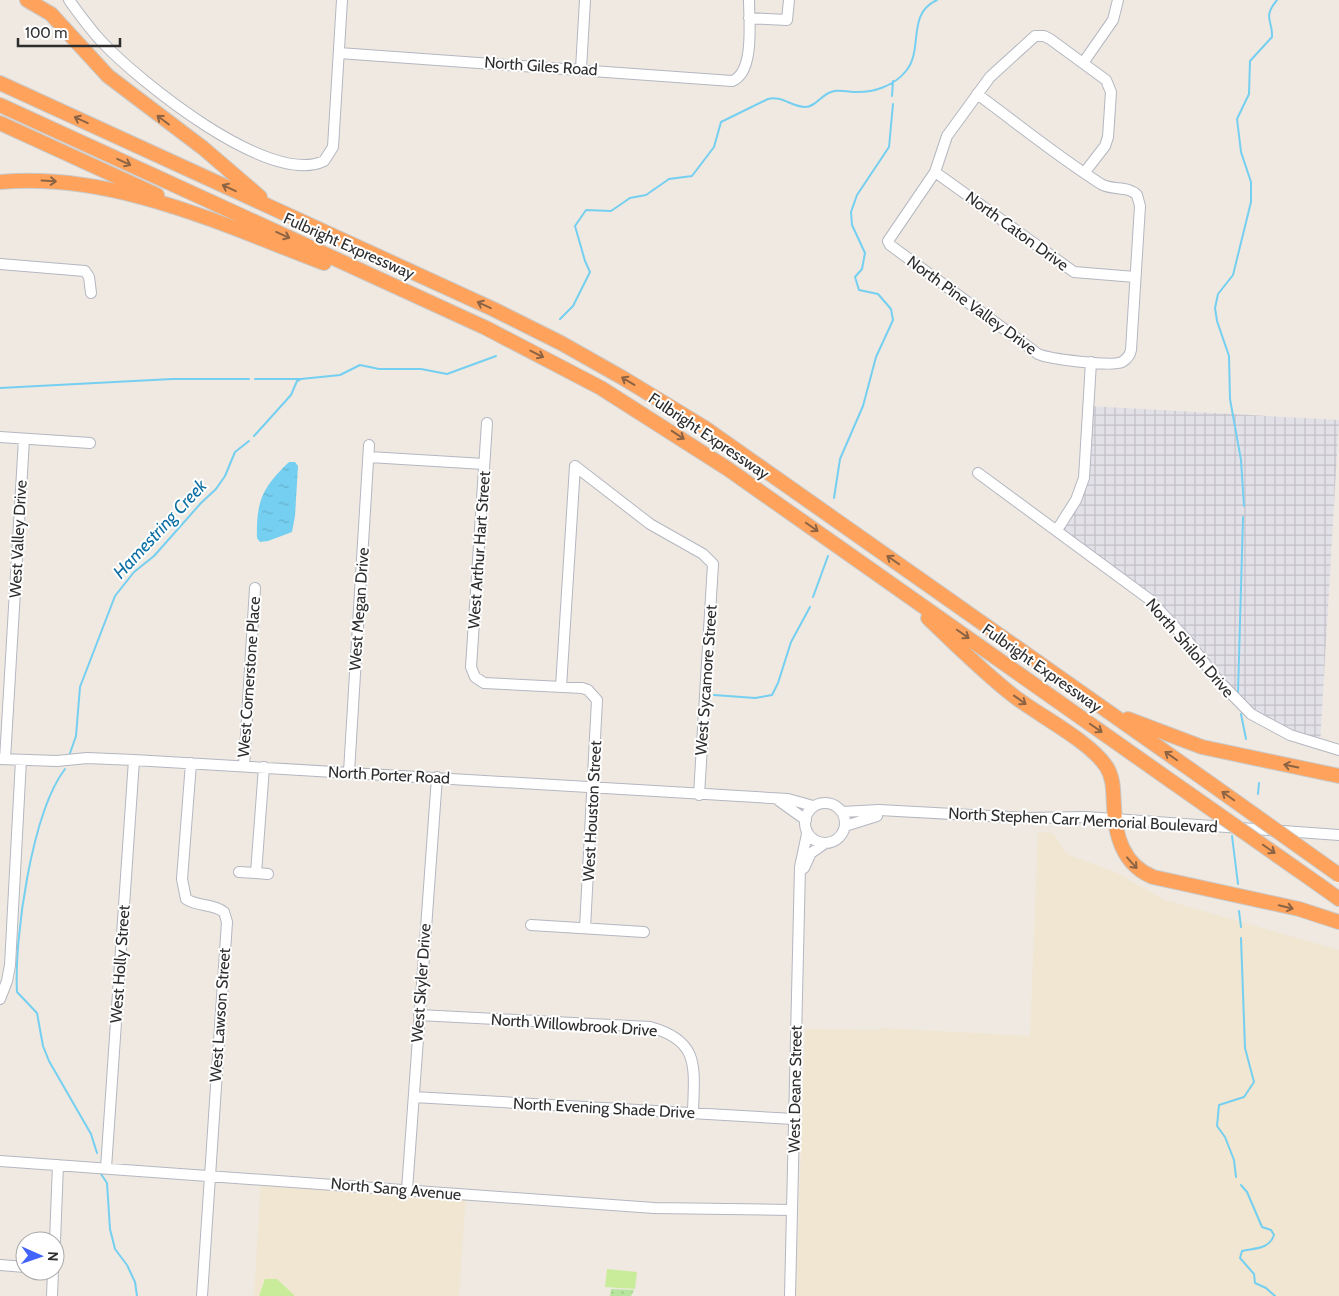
<svg xmlns="http://www.w3.org/2000/svg" width="1339" height="1296" font-family="Cabin,sans-serif">
<style>
.industrial{fill:url(#industrial-grid)}
.education{fill:#f0e6d1}
.grass{fill:url(#grass-dots)}
.pitch{fill:#c9ec9a}
.water{fill:url(#water-ripples)}
.lines{fill:none;stroke-linecap:round;stroke-linejoin:round}
.stream{stroke:#75cff0;stroke-width:2}
.minor-casing{stroke:#b4b7c1;stroke-width:12}
.highway-casing{stroke:#c9c9c9;stroke-width:16}
.minor{stroke:#fff;stroke-width:10}
.highway{stroke:#ffa35c;stroke-width:14}
.highway-bridge-casing{stroke:#c9c9c9;stroke-width:16;stroke-linecap:butt}
.highway-bridge{stroke:#ffa35c;stroke-width:14}
.oneway{stroke:#8c6343}
.labels{text-anchor:middle;dominant-baseline:central;stroke-width:4;stroke-linejoin:round;paint-order:stroke}
.street-label{font-size:16px;fill:#2e2e2e;stroke:#fff}
.water-label{font-size:18px;font-style:italic;fill:#0d6fa3;stroke:#fff}
</style>
<defs>
<pattern id="industrial-grid" width="8" height="8" patternUnits="userSpaceOnUse" patternTransform="scale(1.25)"><rect width="8" height="8" fill="#e3e1e8"/><path d="M0 4h8M4 0v8" fill="none" stroke="#c3c1c7"/></pattern>
<pattern id="grass-dots" width="8" height="8" patternUnits="userSpaceOnUse" patternTransform="scale(1.25)"><rect width="8" height="8" fill="#b6e59e"/><path d="M2 2h.1M6 6h.1" fill="none" stroke="#9dc588" stroke-width="1.8" stroke-linecap="round"/></pattern>
<pattern id="water-ripples" width="26" height="14" patternUnits="userSpaceOnUse" patternTransform="scale(1.25)"><rect width="26" height="14" fill="#75cff0"/><path d="M2 4q2-2 4 0t4 0M15 11q2-2 4 0t4 0" fill="none" stroke="#66b2ce"/></pattern>
</defs>
<rect width="100%" height="100%" fill="#efe9e1"/>
<!-- industrial -->
<path class="industrial" d="M 1089,406 L 1339,420 L 1320,745 L 1251,714 L 1177,628 L 1057,530 L 1076,500 Z"/>
<!-- education -->
<path class="education" d="M 1038,832 L 1053,833 L 1067,854 L 1115,872 L 1165,900 L 1339,950 L 1339,1296 L 796,1296 L 805,1029 L 880,1030 L 881,1028 L 1030,1036 Z
M 261,1179 L 466,1195 L 459,1296 L 254,1296 Z"/>
<!-- grass -->
<path class="grass" d="M 611,1289 L 634,1290 L 631,1296 L 610,1296 Z"/>
<!-- pitch -->
<path class="pitch" d="M 607,1269 L 637,1272 L 635,1289 L 605,1287 Z
M 265,1279 L 277,1279 L 295,1296 L 259,1296 Z"/>
<!-- water -->
<path class="water" d="M 289,462 L 295,462 L 298,466 L 295,516 L 292,532 L 268,541 L 260,542 L 257,538 C 256,500 263,487 289,462 Z"/>
<g class="lines">
<!-- stream -->
<path class="stream" d="M 892,96 L 893,81
M 560,319 L 573,306 L 590,272 L 585,261 L 575,226 L 586,210 L 611,211 L 630,198 L 646,195 L 669,179 L 692,176 L 714,147 L 721,122 L 768,99 C 781,95 792,107 805,107 C 816,107 821,95 831,92 C 838,89 847,92 854,92 C 873,93 894,86 906,71 C 924,49 906,14 937,0
M 255,379 L 300,379
M 0,388 L 172,379 L 249,379
M 254,436 L 291,395 L 297,381 L 301,379 L 340,375 L 360,365 L 379,369 L 421,369 L 447,374 L 496,356
M 834,498 L 840,459 L 863,406 L 876,357 L 893,320 L 891,309 L 878,294 L 859,290 L 855,277 L 862,269 L 865,253 L 852,225 L 851,212 L 857,195 L 889,147 L 893,104
M 1244,506 L 1241,460 L 1230,399 L 1229,356 L 1217,321 L 1215,308 L 1218,294 L 1233,275 L 1251,202 L 1251,182 L 1241,152 L 1237,119 L 1249,94 L 1250,61 L 1272,37 C 1273,20 1262,18 1277,0
M 813,597 L 828,556
M 1238,693 L 1243,517
M 714,695 L 755,698 L 772,695 L 778,683 L 791,642 L 810,607
M 1241,714 L 1246,739
M 69,756 L 76,736 L 80,687 L 115,596 L 134,572 L 154,556 L 201,503 L 216,489 L 225,476 L 235,452 L 249,441
M 65,769 C 32,812 14,937 17,992 L 37,1013 L 43,1046 L 49,1061 L 91,1134 L 97,1153
M 1258,794 L 1259,783
M 1232,836 L 1238,884
M 1239,911 L 1241,927
M 101,1174 L 107,1183 L 110,1229 L 115,1249 L 127,1265 L 135,1282 L 137,1296
M 1236,1177 L 1234,1160 L 1225,1137 L 1217,1126 L 1219,1105 L 1244,1097 L 1254,1082 L 1245,1048 L 1241,938
M 1241,1185 L 1247,1192 L 1262,1227 L 1271,1230 L 1274,1235 C 1269,1250 1253,1248 1242,1251 L 1240,1258 L 1254,1274 L 1255,1283 L 1266,1288 L 1275,1296"/>
<!-- minor casing -->
<g class="minor-casing">
<path id="minor" d="M 69,0 C 79,14 90,29 102,42 C 139,81 269,187 324,161 L 333,147 L 342,0
M 749,18 L 787,20 L 789,0
M 339,53 L 732,81 C 755,73 749,20 749,0
M 1083,63 L 1113,20 L 1118,0
M 581,69 L 585,0
M 977,94 C 1018,124 1058,157 1101,184 C 1113,191 1127,185 1137,195 L 1140,206 L 1131,350 C 1130,355 1127,359 1122,362 C 1111,367 1049,359 1038,354 L 890,245 L 888,241 L 935,172 L 947,136 L 990,77 L 1035,36 L 1044,36 L 1050,39 L 1106,80 L 1111,92 L 1108,137 L 1105,146 L 1085,172
M 935,172 L 1074,272 L 1135,277
M 0,264 L 85,271 L 89,277 L 91,293
M 487,423 L 471,667 L 475,677 L 484,683 L 582,688 L 588,690 L 597,700 L 585,928
M 0,437 L 90,443
M 369,457 L 484,464
M 575,466 L 650,524 L 703,554 L 713,564 L 699,795
M 978,473 L 1149,599 L 1187,640 L 1216,678 L 1251,714 L 1290,735 L 1339,750
M 1057,530 L 1076,500 L 1084,478 L 1091,362
M 561,687 L 575,466
M 0,759 L 57,761 L 87,758 L 134,760 L 788,799 L 813,806
M 5,759 L 24,439
M 191,763 L 182,879 L 186,899 C 198,907 212,903 224,912 L 227,922 L 202,1296
M 244,766 L 255,588
M 349,772 L 369,445
M 778,800 L 806,820
M805 823a20 20 0 1 1 40 0a20 20 0 1 1-40 0Z
M 842,812 L 879,810 L 1025,818 L 1086,817 L 1339,835
M 845,826 L 877,816
M 804,868 L 811,853 L 824,844
M 239,872 L 256,873 L 264,767
M 256,873 L 268,874
M 531,925 L 644,932
M 0,999 L 7,981 L 10,965 L 21,760
M 419,1015 L 650,1027 C 701,1041 694,1068 693,1113
M 414,1097 L 794,1119
M 0,1161 L 654,1208 L 792,1210
M 106,1168 L 134,760
M 407,1190 L 437,777
M 55,1241 L 58,1165
M 0,1265 L 25,1267
M 52,1296 L 53,1271
M 790,1296 L 800,867 L 807,834"/>
</g>
<!-- highway casing -->
<g class="highway-casing">
<path id="highway" d="M 27,0 L 51,14 L 108,76 L 203,148 L 260,197
M 0,83 L 493,309 L 561,343 L 623,378 L 705,428 L 1211,784
M 0,105 L 486,328 L 601,388 L 728,469 L 1171,781
M 0,123 L 157,195
M 0,182 C 113,172 221,224 324,263
M 928,618 C 956,645 984,673 1015,697 C 1040,716 1089,741 1106,766 C 1114,778 1113,791 1114,806 C 1115,836 1123,865 1153,877 L 1299,909 L 1339,922
M 1128,719 L 1202,747 L 1339,776
M 1318,884 L 1339,899"/>
</g>
<!-- minor -->
<use href="#minor" class="minor"/>
<!-- highway -->
<use href="#highway" class="highway"/>
<!-- highway-bridge casing -->
<g class="highway-bridge-casing">
<path id="highway-bridge" d="M 1171,781 L 1318,884
M 1211,784 L 1339,875"/>
</g>
<!-- highway-bridge -->
<use href="#highway-bridge" class="highway-bridge"/>
</g>
<!-- one-way arrows -->
<defs><path id="oneway-shaft" d="M-6 0H5M1.5-3L5.5 0L1.5 3" fill="none" stroke-width="1.6" stroke-linecap="round" stroke-linejoin="round" transform="scale(1.25)"/></defs>
<g class="oneway">
<use href="#oneway-shaft" transform="translate(81 120) rotate(-155)"/>
<use href="#oneway-shaft" transform="translate(163 120) rotate(-143)"/>
<use href="#oneway-shaft" transform="translate(124 162) rotate(25)"/>
<use href="#oneway-shaft" transform="translate(49 181) rotate(3)"/>
<use href="#oneway-shaft" transform="translate(229 188) rotate(-155)"/>
<use href="#oneway-shaft" transform="translate(283 235) rotate(24)"/>
<use href="#oneway-shaft" transform="translate(484 305) rotate(-155)"/>
<use href="#oneway-shaft" transform="translate(537 354) rotate(27)"/>
<use href="#oneway-shaft" transform="translate(628 381) rotate(-149)"/>
<use href="#oneway-shaft" transform="translate(678 435) rotate(33)"/>
<use href="#oneway-shaft" transform="translate(812 527) rotate(35)"/>
<use href="#oneway-shaft" transform="translate(893 560) rotate(-145)"/>
<use href="#oneway-shaft" transform="translate(963 634) rotate(35)"/>
<use href="#oneway-shaft" transform="translate(1020 700) rotate(36)"/>
<use href="#oneway-shaft" transform="translate(1096 728) rotate(35)"/>
<use href="#oneway-shaft" transform="translate(1171 756) rotate(-145)"/>
<use href="#oneway-shaft" transform="translate(1291 766) rotate(-169)"/>
<use href="#oneway-shaft" transform="translate(1228 796) rotate(-145)"/>
<use href="#oneway-shaft" transform="translate(1269 849) rotate(35)"/>
<use href="#oneway-shaft" transform="translate(1132 863) rotate(48)"/>
<use href="#oneway-shaft" transform="translate(1286 907) rotate(13)"/>
</g>
<g class="labels">
<!-- street labels -->
<g class="street-label">
<text transform="translate(541 66) rotate(4)">North Giles Road</text>
<text transform="translate(1017 231) rotate(36)">North Caton Drive</text>
<text transform="translate(349 246) rotate(24)">Fulbright Expressway</text>
<text transform="translate(972 305) rotate(36)">North Pine Valley Drive</text>
<text transform="translate(709 436) rotate(34)">Fulbright Expressway</text>
<text transform="translate(18 539) rotate(-87)">West Valley Drive</text>
<text transform="translate(479 550) rotate(-86)">West Arthur Hart Street</text>
<text transform="translate(359 609) rotate(-86)">West Megan Drive</text>
<text transform="translate(1190 648) rotate(49)">North Shiloh Drive</text>
<text transform="translate(1042 668) rotate(35)">Fulbright Expressway</text>
<text transform="translate(249 677) rotate(-86)">West Cornerstone Place</text>
<text transform="translate(706 680) rotate(-86)">West Sycamore Street</text>
<text transform="translate(389 775) rotate(3)">North Porter Road</text>
<text transform="translate(592 811) rotate(-87)">West Houston Street</text>
<text transform="translate(1083 820) rotate(3)">North Stephen Carr Memorial Boulevard</text>
<text transform="translate(120 964) rotate(-86)">West Holly Street</text>
<text transform="translate(421 983) rotate(-86)">West Skyler Drive</text>
<text transform="translate(220 1015) rotate(-86)">West Lawson Street</text>
<text transform="translate(574 1025) rotate(4)">North Willowbrook Drive</text>
<text transform="translate(795 1089) rotate(-89)">West Deane Street</text>
<text transform="translate(604 1108) rotate(3)">North Evening Shade Drive</text>
<text transform="translate(396 1189) rotate(5)">North Sang Avenue</text>
</g>
<!-- water labels -->
<g class="water-label">
<text transform="translate(160 529) rotate(-47)">Hamestring Creek</text>
</g>
</g>
<!-- north arrow -->
<g transform="translate(40 1256) rotate(92)"><circle r="24" fill="#ffffff" stroke="#ababab"/>
<path d="M0-4L9 19L0 12L-9 19Z" fill="#4264fb"/>
<text y="-8" font-size="14" font-weight="bold" text-anchor="middle" fill="#2e2e2e">N</text>
</g>
<!-- scale -->
<path d="M18 38v8h102v-8" fill="none" stroke="#2e2e2e" stroke-width="2.5"/>
<text x="25" y="38" font-size="15" fill="#2e2e2e" stroke="#ffffff" stroke-width="4" paint-order="stroke">100 m</text>
</svg>
